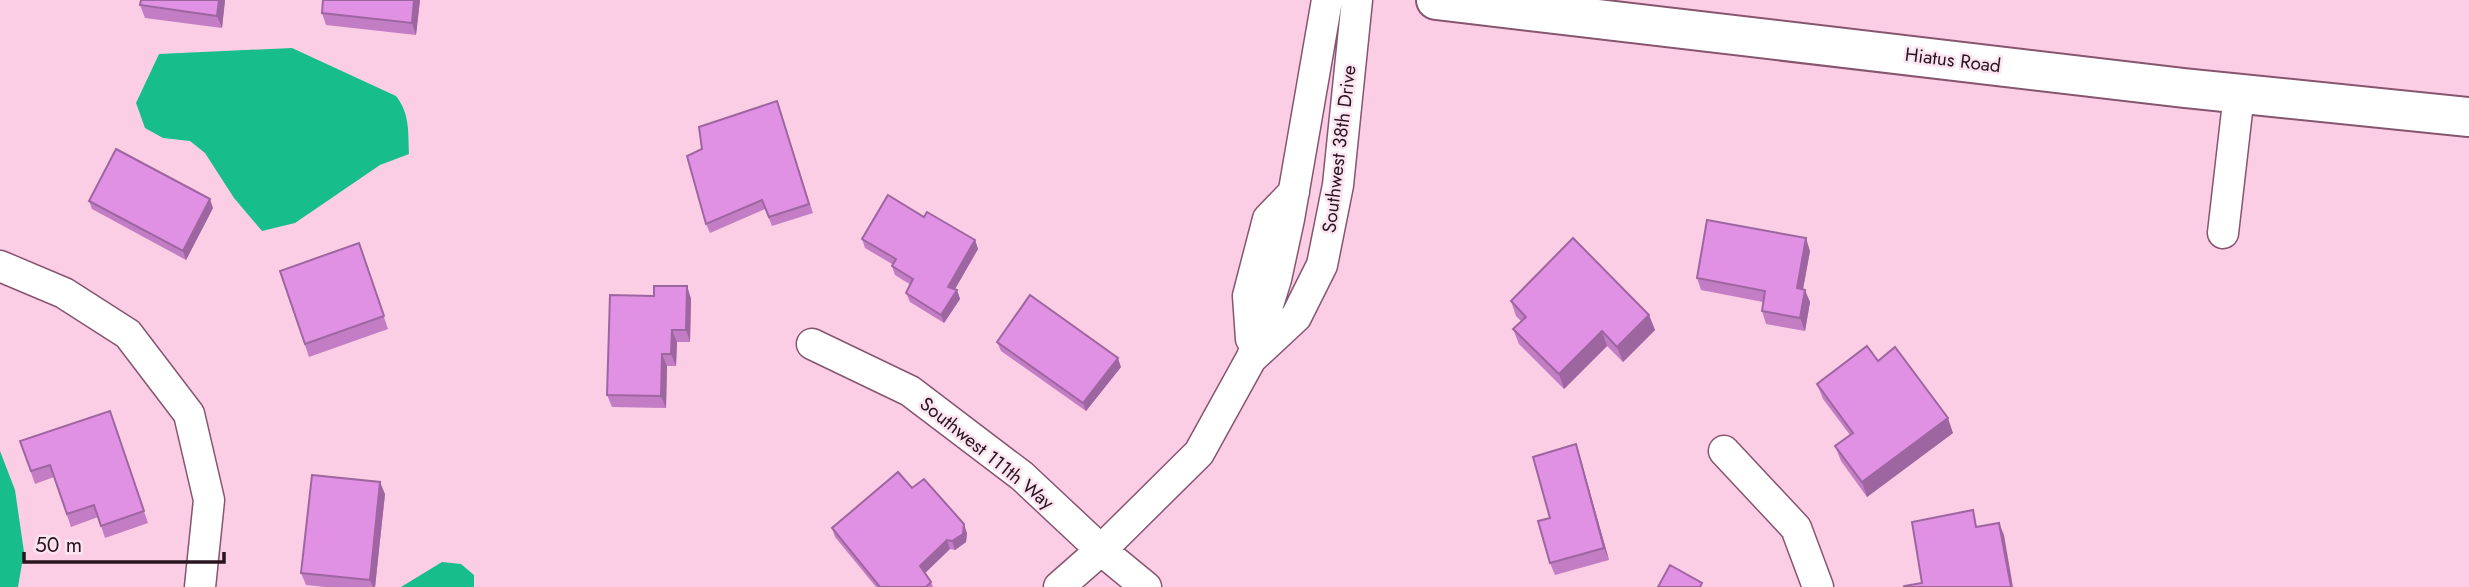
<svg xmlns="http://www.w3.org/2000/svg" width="2469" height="587" font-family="Jost,sans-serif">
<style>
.water{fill:#18bd8c}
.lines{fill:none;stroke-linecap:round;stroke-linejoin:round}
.minor-casing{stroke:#865570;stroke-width:33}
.tertiary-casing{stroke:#865570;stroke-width:42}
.minor{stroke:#fff;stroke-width:30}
.tertiary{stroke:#fff;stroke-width:38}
.wall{fill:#c27dc4}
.shaded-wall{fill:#9e66a0}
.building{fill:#e191e4;stroke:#9e66a0;stroke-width:2}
.labels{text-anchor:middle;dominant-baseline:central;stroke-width:5;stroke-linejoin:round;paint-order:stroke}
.street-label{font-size:19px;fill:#28141f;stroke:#fbe3ef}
</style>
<rect width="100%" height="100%" fill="#fccee6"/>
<!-- water -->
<path class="water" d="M 292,48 L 396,96 C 410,114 408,131 409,154 L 380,165 L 295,223 L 262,231 L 234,198 L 205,153 L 190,141 L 163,138 L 145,128 L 136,103 L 159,54 Z
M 0,451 L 15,490 L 24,552 L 18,587 L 0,587 Z
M 442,562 L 461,564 L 474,575 L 474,587 L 401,587 Z"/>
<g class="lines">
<!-- minor casing -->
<g class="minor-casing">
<path id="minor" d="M 2223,233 L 2239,94
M 0,266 L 64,293 L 128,334 L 189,414 L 209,500 L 200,587
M 1251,339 L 1248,296 L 1268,219 L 1294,192
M 812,344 L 910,391 L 1022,476 L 1101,550 L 1146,587
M 1253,357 L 1296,317 L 1322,265 L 1338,185 L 1357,0
M 1724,451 L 1796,528 L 1818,587
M 1059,587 L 1101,550 L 1199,453 L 1252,357 L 1276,279 L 1289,219 L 1327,0"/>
</g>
<!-- tertiary casing -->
<g class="tertiary-casing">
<path id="tertiary" d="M 1436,0 L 2184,88 L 2469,117"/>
</g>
<!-- minor -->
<use href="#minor" class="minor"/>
<!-- tertiary -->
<use href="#tertiary" class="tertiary"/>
</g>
<!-- wall -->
<path class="wall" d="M 141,0 L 225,0 L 222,28 L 145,18 L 140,5 Z
M 323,0 L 420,0 L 416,35 L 326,25 L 322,13 Z
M 777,101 L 813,213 L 772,226 L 765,209 L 710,233 L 706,224 L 702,149 Z
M 89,201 L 213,208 L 186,260 L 92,209 Z
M 924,217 L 975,240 L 978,249 L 955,289 L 957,290 L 960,299 L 944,323 L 910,302 L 906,293 L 911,285 L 895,275 L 892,266 L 892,264 L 865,248 L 862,239 Z
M 359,243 L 388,329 L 309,357 L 280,271 Z
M 1810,251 L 1803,289 L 1810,302 L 1805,331 L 1766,324 L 1762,311 L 1763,302 L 1701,290 L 1697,278 Z
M 687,286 L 691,299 L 690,342 L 677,342 L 676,366 L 667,366 L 666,408 L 612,407 L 607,395 Z
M 1511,301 L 1649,315 L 1655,330 L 1623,362 L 1607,346 L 1564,389 L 1519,344 L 1513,329 L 1521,321 L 1516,316 Z
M 997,342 L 1121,367 L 1086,411 L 1001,351 Z
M 1878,361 L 1953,433 L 1867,497 L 1841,461 L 1835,446 L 1850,435 L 1823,399 L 1817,384 Z
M 110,411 L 148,523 L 105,538 L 98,517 L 71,527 L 54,477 L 35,484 L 20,441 Z
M 1576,444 L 1580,457 L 1609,560 L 1555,575 L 1550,563 L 1550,518 Z
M 912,488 L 967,533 L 966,542 L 955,550 L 950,549 L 925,573 L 931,582 L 933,587 L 876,587 L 835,537 L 832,528 Z
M 385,494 L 375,587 L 325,587 L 306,585 L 301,573 Z"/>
<!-- shaded-wall -->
<path class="shaded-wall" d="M 219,0 L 225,0 L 222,28 L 217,16 Z
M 414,0 L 420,0 L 416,35 L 412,23 Z
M 210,199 L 213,208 L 186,260 L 183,251 Z
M 1806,238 L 1810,251 L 1801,300 L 1797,288 Z
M 975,240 L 978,249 L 951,296 L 948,287 Z
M 687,286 L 691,299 L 690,342 L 686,330 Z
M 957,290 L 960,299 L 944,323 L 941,315 Z
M 1805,290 L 1810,302 L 1805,331 L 1800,318 Z
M 1649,315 L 1655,330 L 1623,362 L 1617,347 Z
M 672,330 L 677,342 L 676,366 L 671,354 Z
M 1602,331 L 1607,346 L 1564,389 L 1559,374 Z
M 662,354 L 667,366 L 666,408 L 661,396 Z
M 1118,358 L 1121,367 L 1086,411 L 1083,403 Z
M 1948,418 L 1953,433 L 1867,497 L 1862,482 Z
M 1576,444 L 1580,457 L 1609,560 L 1604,548 Z
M 380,482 L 385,494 L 375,587 L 373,587 L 370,580 Z
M 1999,523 L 2004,535 L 2013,587 L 2011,587 Z
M 964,524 L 967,533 L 966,542 L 955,550 L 952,541 Z
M 947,540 L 950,549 L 923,575 L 920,566 Z"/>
<!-- building -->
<path class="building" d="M 141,0 L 219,0 L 217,16 L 140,5 Z
M 323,0 L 414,0 L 412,23 L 322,13 Z
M 777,101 L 809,204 L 769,217 L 762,200 L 706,224 L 687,156 L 702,149 L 699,127 Z
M 116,149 L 210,199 L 183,251 L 89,201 Z
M 888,195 L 924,217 L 927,212 L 975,240 L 948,287 L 957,290 L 941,315 L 906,293 L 913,279 L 892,266 L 896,259 L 862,239 Z
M 1707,220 L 1806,238 L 1797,288 L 1805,290 L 1800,318 L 1762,311 L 1765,291 L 1697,278 Z
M 1573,238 L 1649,315 L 1617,347 L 1602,331 L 1559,374 L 1513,329 L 1526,317 L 1511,301 Z
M 359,243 L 384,316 L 305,344 L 280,271 Z
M 654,286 L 687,286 L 686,330 L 672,330 L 671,354 L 662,354 L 661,396 L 607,395 L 610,295 L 654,296 Z
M 1030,295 L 1118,358 L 1083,403 L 997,342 Z
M 1867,346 L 1878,361 L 1895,347 L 1948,418 L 1862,482 L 1835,446 L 1853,433 L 1817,384 Z
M 110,411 L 144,511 L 101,526 L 94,505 L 67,514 L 50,465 L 31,471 L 20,441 Z
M 1576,444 L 1604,548 L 1550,563 L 1538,521 L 1550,518 L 1533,457 Z
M 898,472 L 912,488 L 924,479 L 964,524 L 963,534 L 952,541 L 947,540 L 920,566 L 931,582 L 926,587 L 880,587 L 832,528 Z
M 312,475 L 380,482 L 370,580 L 301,573 Z
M 1973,510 L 1976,527 L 1999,523 L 2011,587 L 1904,587 L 1904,586 L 1922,583 L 1912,522 Z
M 1670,565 L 1702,583 L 1700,587 L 1658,587 Z"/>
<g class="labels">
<!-- street labels -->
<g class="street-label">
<text transform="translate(1953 60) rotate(7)">Hiatus Road</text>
<text transform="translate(1339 149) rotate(-83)">Southwest 38th Drive</text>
<text transform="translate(987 453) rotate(39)">Southwest 111th Way</text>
</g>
</g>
<!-- scale -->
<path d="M24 552v10h200v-10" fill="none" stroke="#28141f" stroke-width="3.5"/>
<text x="35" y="552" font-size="21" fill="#28141f" stroke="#fbe3ef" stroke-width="5" paint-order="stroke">50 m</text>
</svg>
